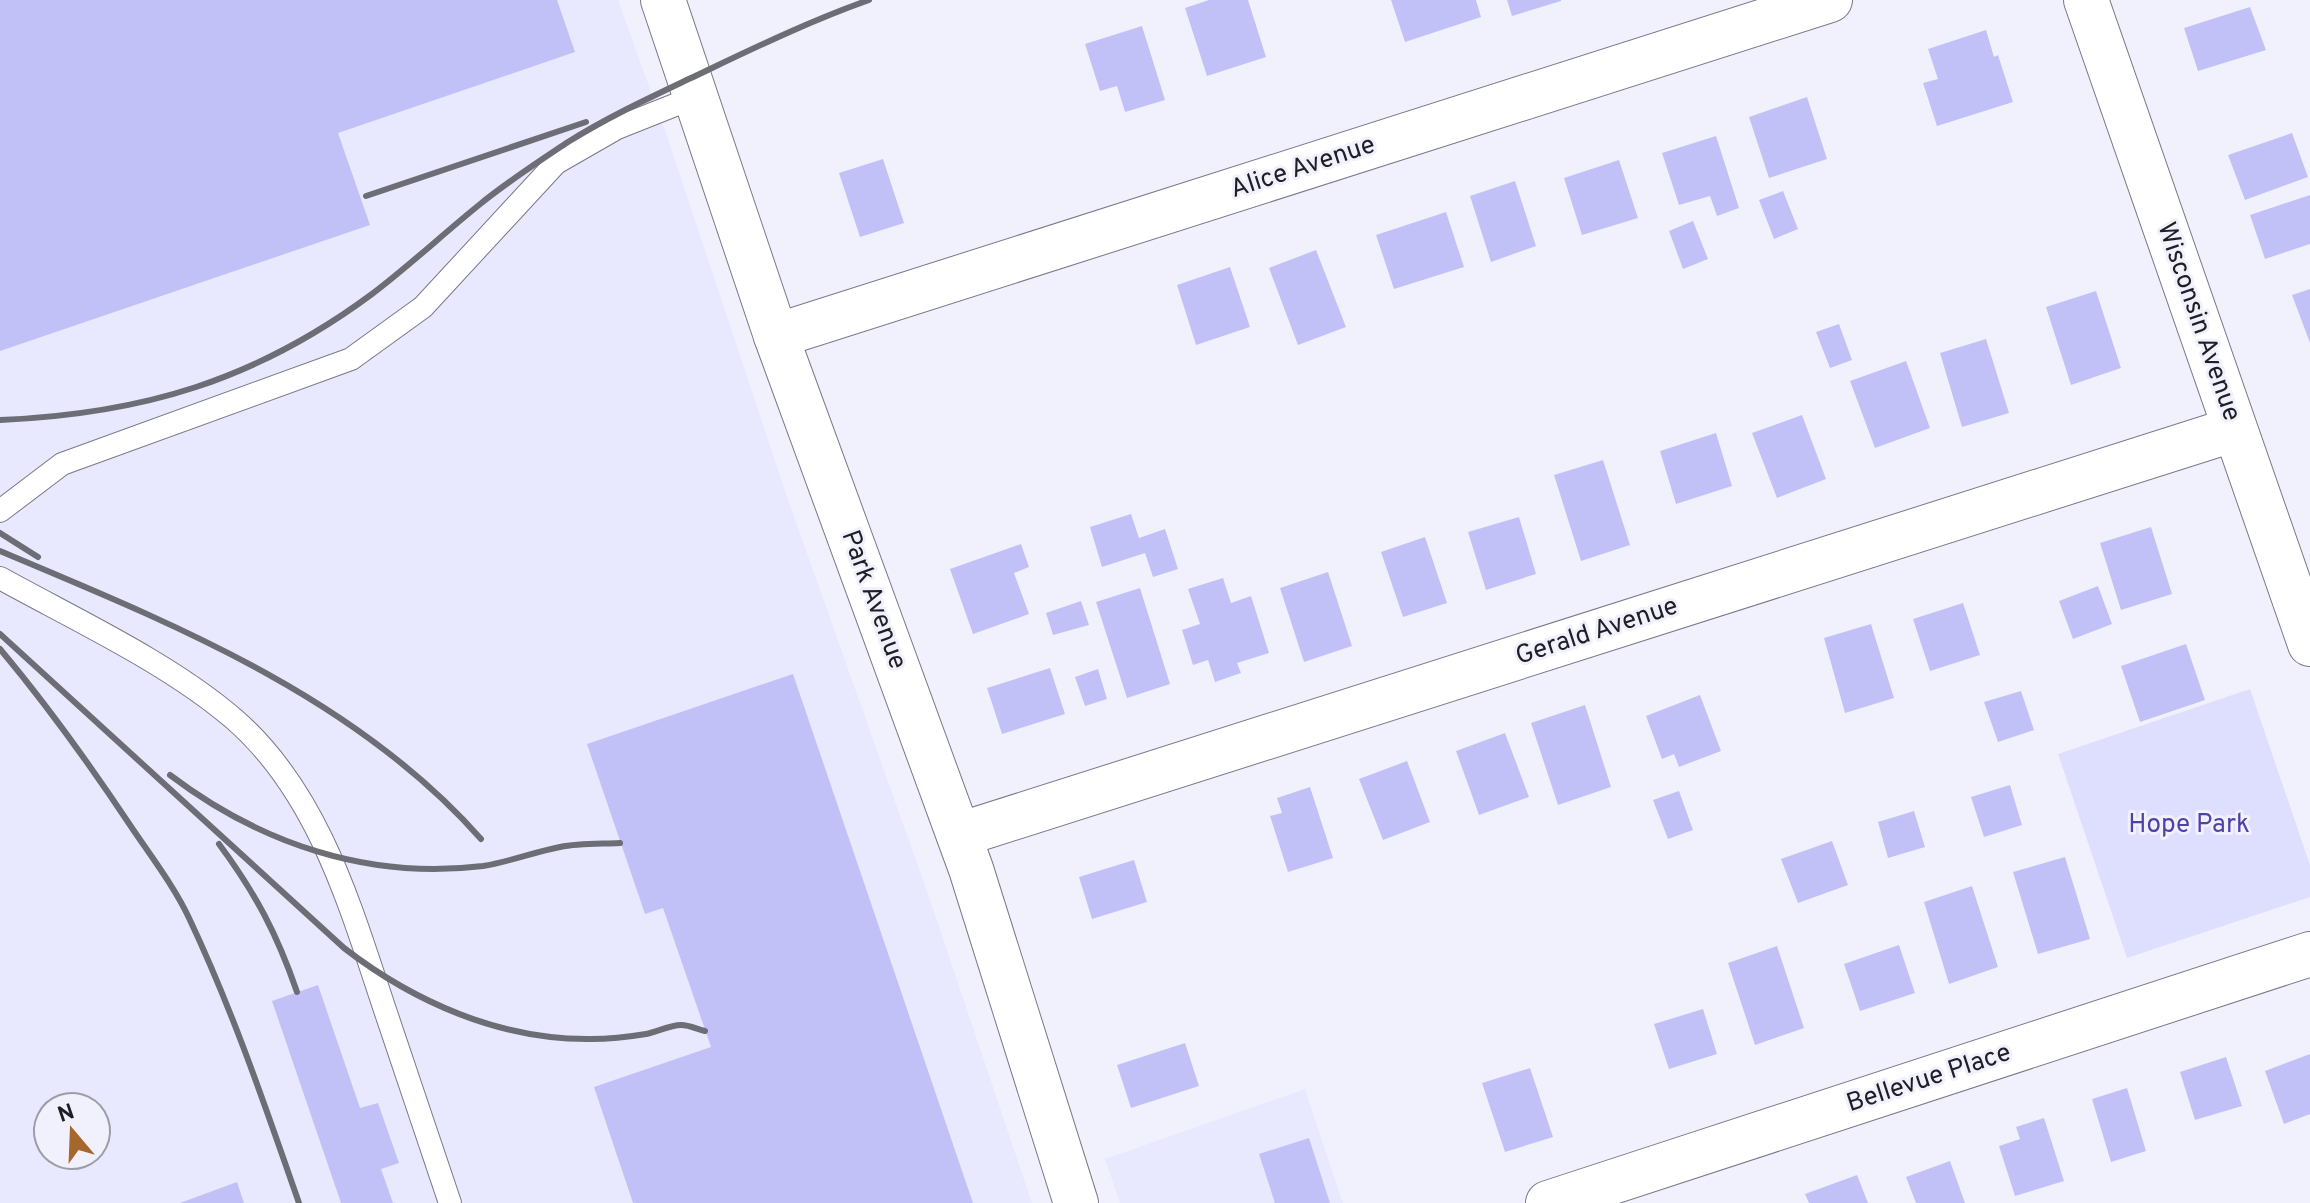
<svg xmlns="http://www.w3.org/2000/svg" width="2310" height="1203" font-family="Overpass,sans-serif">
<style>
.built{fill:#e8e8fe;fill-rule:evenodd}
.green{fill:#dedefe}
.building{fill:#c2c1f7}
.lines{fill:none;stroke-linecap:round;stroke-linejoin:round}
.lane-casing{stroke:#787889;stroke-width:24}
.street-casing{stroke:#787889;stroke-width:46}
.secondary-casing{stroke:#787889;stroke-width:46}
.lane{stroke:#fff;stroke-width:22}
.street{stroke:#fff;stroke-width:44}
.secondary{stroke:#fff;stroke-width:44}
.rail{stroke:#6d6d76;stroke-width:6}
.labels{text-anchor:middle;dominant-baseline:central;stroke-width:6;stroke-linejoin:round;paint-order:stroke}
.street-label{font-size:26px;fill:#1e1e25;stroke:#f1f1fd}
.park-label{font-size:26px;fill:#5141a6;stroke:#f1f1fd}
</style>
<rect width="100%" height="100%" fill="#f1f1fd"/>
<!-- built -->
<path class="built" d="M 0,0 L 618,0 L 668,139 L 786,494 L 930,900 L 1032,1203 L 0,1203 ZM 48,1107 L 96,1107 L 96,1155 L 48,1155 Z
M 1305,1089 L 1343,1203 L 1120,1203 L 1105,1159 Z"/>
<!-- green -->
<path class="green" d="M 2250,689 L 2310,865 L 2310,897 L 2127,958 L 2058,754 Z"/>
<!-- building -->
<path class="building" d="M 0,0 L 557,0 L 575,52 L 338,133 L 370,225 L 0,351 Z
M 1209,0 L 1248,0 L 1266,57 L 1207,76 L 1185,8 Z
M 1391,0 L 1476,0 L 1481,17 L 1405,42 Z
M 1507,0 L 1561,0 L 1561,1 L 1512,16 Z
M 2250,7 L 2266,50 L 2198,71 L 2184,28 Z
M 1142,26 L 1165,100 L 1125,112 L 1117,86 L 1100,91 L 1085,44 Z
M 1986,30 L 1994,57 L 1998,55 L 2013,102 L 1937,126 L 1923,83 L 1938,79 L 1928,49 Z
M 1807,97 L 1827,159 L 1769,178 L 1749,117 Z
M 2292,133 L 2308,177 L 2245,200 L 2228,155 Z
M 1716,136 L 1739,208 L 1717,216 L 1710,196 L 1679,205 L 1662,153 Z
M 883,159 L 904,223 L 860,237 L 839,173 Z
M 1619,160 L 1638,218 L 1582,235 L 1564,178 Z
M 1515,181 L 1536,246 L 1491,262 L 1470,196 Z
M 1783,191 L 1798,229 L 1774,239 L 1759,200 Z
M 2310,195 L 2310,244 L 2265,259 L 2250,215 Z
M 1446,212 L 1464,267 L 1394,289 L 1376,235 Z
M 1693,221 L 1708,259 L 1683,269 L 1669,231 Z
M 1316,250 L 1346,327 L 1298,345 L 1269,268 Z
M 1230,267 L 1250,327 L 1196,345 L 1177,285 Z
M 2310,289 L 2310,343 L 2292,295 Z
M 2096,291 L 2121,368 L 2071,385 L 2046,307 Z
M 1839,324 L 1852,360 L 1830,368 L 1816,332 Z
M 1986,339 L 2009,413 L 1962,427 L 1940,353 Z
M 1906,361 L 1930,428 L 1875,448 L 1850,381 Z
M 1802,415 L 1826,479 L 1777,498 L 1752,433 Z
M 1716,433 L 1732,486 L 1676,504 L 1660,451 Z
M 1603,460 L 1630,545 L 1581,561 L 1554,475 Z
M 1131,514 L 1139,538 L 1165,529 L 1178,569 L 1153,577 L 1145,553 L 1102,567 L 1090,527 Z
M 1519,517 L 1536,574 L 1486,590 L 1468,532 Z
M 2151,527 L 2172,594 L 2121,610 L 2100,543 Z
M 1425,537 L 1447,603 L 1403,617 L 1381,552 Z
M 1021,544 L 1029,567 L 1014,573 L 1029,614 L 973,634 L 950,569 Z
M 1328,572 L 1352,646 L 1304,662 L 1280,588 Z
M 1223,578 L 1231,603 L 1251,596 L 1269,653 L 1237,663 L 1241,673 L 1215,682 L 1208,660 L 1193,665 L 1182,630 L 1200,624 L 1188,589 Z
M 2098,586 L 2112,624 L 2073,639 L 2059,601 Z
M 1140,588 L 1170,684 L 1127,698 L 1096,602 Z
M 1081,601 L 1089,625 L 1053,635 L 1046,613 Z
M 1963,603 L 1980,655 L 1930,671 L 1913,619 Z
M 1871,624 L 1894,698 L 1845,713 L 1824,638 Z
M 2186,644 L 2205,700 L 2140,722 L 2121,666 Z
M 1050,668 L 1065,714 L 1002,734 L 987,688 Z
M 1098,669 L 1107,699 L 1085,706 L 1075,677 Z
M 793,674 L 973,1203 L 633,1203 L 594,1087 L 711,1047 L 663,908 L 645,914 L 587,744 Z
M 2021,691 L 2034,730 L 1998,742 L 1984,702 Z
M 1700,695 L 1721,751 L 1679,767 L 1674,754 L 1662,759 L 1646,716 Z
M 1585,705 L 1611,787 L 1558,805 L 1531,723 Z
M 1505,733 L 1529,797 L 1479,815 L 1456,751 Z
M 1407,761 L 1430,822 L 1383,840 L 1359,779 Z
M 2010,785 L 2022,825 L 1984,837 L 1971,797 Z
M 1310,787 L 1333,858 L 1288,872 L 1270,816 L 1282,813 L 1277,798 Z
M 1679,791 L 1693,830 L 1668,839 L 1653,800 Z
M 1914,811 L 1925,847 L 1888,858 L 1878,822 Z
M 1832,841 L 1848,885 L 1798,903 L 1781,859 Z
M 2065,857 L 2090,939 L 2038,954 L 2013,872 Z
M 1134,860 L 1147,902 L 1092,919 L 1079,877 Z
M 1972,886 L 1998,967 L 1949,984 L 1924,902 Z
M 1899,945 L 1915,993 L 1860,1011 L 1844,964 Z
M 1777,946 L 1804,1028 L 1755,1045 L 1728,963 Z
M 318,985 L 360,1108 L 378,1103 L 399,1163 L 381,1169 L 393,1203 L 341,1203 L 272,1001 Z
M 1703,1009 L 1717,1054 L 1669,1069 L 1654,1024 Z
M 1185,1043 L 1199,1086 L 1131,1108 L 1117,1065 Z
M 2310,1054 L 2310,1114 L 2284,1124 L 2265,1071 Z
M 2226,1057 L 2242,1106 L 2195,1120 L 2180,1072 Z
M 1530,1068 L 1553,1137 L 1505,1152 L 1482,1083 Z
M 2127,1088 L 2146,1151 L 2111,1162 L 2092,1099 Z
M 2044,1118 L 2064,1181 L 2015,1196 L 1999,1146 L 2020,1139 L 2016,1127 Z
M 1309,1138 L 1330,1203 L 1275,1203 L 1259,1154 Z
M 1950,1161 L 1965,1203 L 1916,1203 L 1906,1177 Z
M 1857,1175 L 1868,1203 L 1809,1203 L 1805,1194 Z
M 237,1182 L 244,1203 L 180,1203 Z"/>
<g class="lines">
<!-- lane casing -->
<g class="lane-casing">
<path id="lane" d="M 0,511 L 62,464 L 351,359 L 423,307 L 556,163 L 617,128 L 695,97
M 0,578 C 76,620 169,663 234,719 C 318,792 350,905 384,1007 C 406,1072 428,1138 450,1203"/>
</g>
<!-- street casing -->
<g class="street-casing">
<path id="street" d="M 2086,0 L 2310,644
M 776,336 L 1830,0
M 959,835 L 2235,429
M 1548,1203 L 2310,954"/>
</g>
<!-- secondary casing -->
<g class="secondary-casing">
<path id="secondary" d="M 663,0 L 776,336 L 971,869 L 1076,1203"/>
</g>
<!-- lane -->
<use href="#lane" class="lane"/>
<!-- street -->
<use href="#street" class="street"/>
<!-- secondary -->
<use href="#secondary" class="secondary"/>
<!-- rail -->
<path class="rail" d="M 366,196 L 586,122
M 0,420 C 143,414 256,380 372,294 C 409,266 443,234 479,205 C 507,182 538,162 568,142 C 608,117 649,98 691,78 C 750,50 807,22 869,0
M 0,533 L 38,557
M 0,551 C 171,623 355,696 481,839
M 0,634 L 344,948 C 414,1002 500,1040 591,1039 C 609,1039 628,1037 646,1034 C 657,1032 670,1025 681,1025 C 689,1025 697,1029 705,1031
M 0,649 C 47,705 90,765 130,825 C 150,855 174,886 189,918 C 233,1011 265,1106 299,1203
M 170,775 C 261,844 369,880 483,866 C 509,862 534,852 560,847 C 579,843 601,844 620,843
M 219,844 C 256,894 277,934 297,992"/>
</g>
<g class="labels">
<!-- street labels -->
<g class="street-label">
<text transform="translate(1303 168) rotate(-18)">Alice Avenue</text>
<text transform="translate(2198 322) rotate(71)">Wisconsin Avenue</text>
<text transform="translate(873 600) rotate(70)">Park Avenue</text>
<text transform="translate(1597 632) rotate(-18)">Gerald Avenue</text>
<text transform="translate(1929 1079) rotate(-18)">Bellevue Place</text>
</g>
<!-- park labels -->
<g class="park-label">
<text x="2189" y="825">Hope Park</text>
</g>
</g>
<!-- north arrow -->
<g transform="translate(72 1131) rotate(341)"><circle r="38" fill="#f1f1fd" stroke="#9d9da7" stroke-width="2"/>
<path d="M0-6L14 30L0 20L-14 30Z" fill="#a5672c"/>
<text y="-12" font-size="22" font-weight="bold" text-anchor="middle" fill="#1e1e25">N</text>
</g>
</svg>
